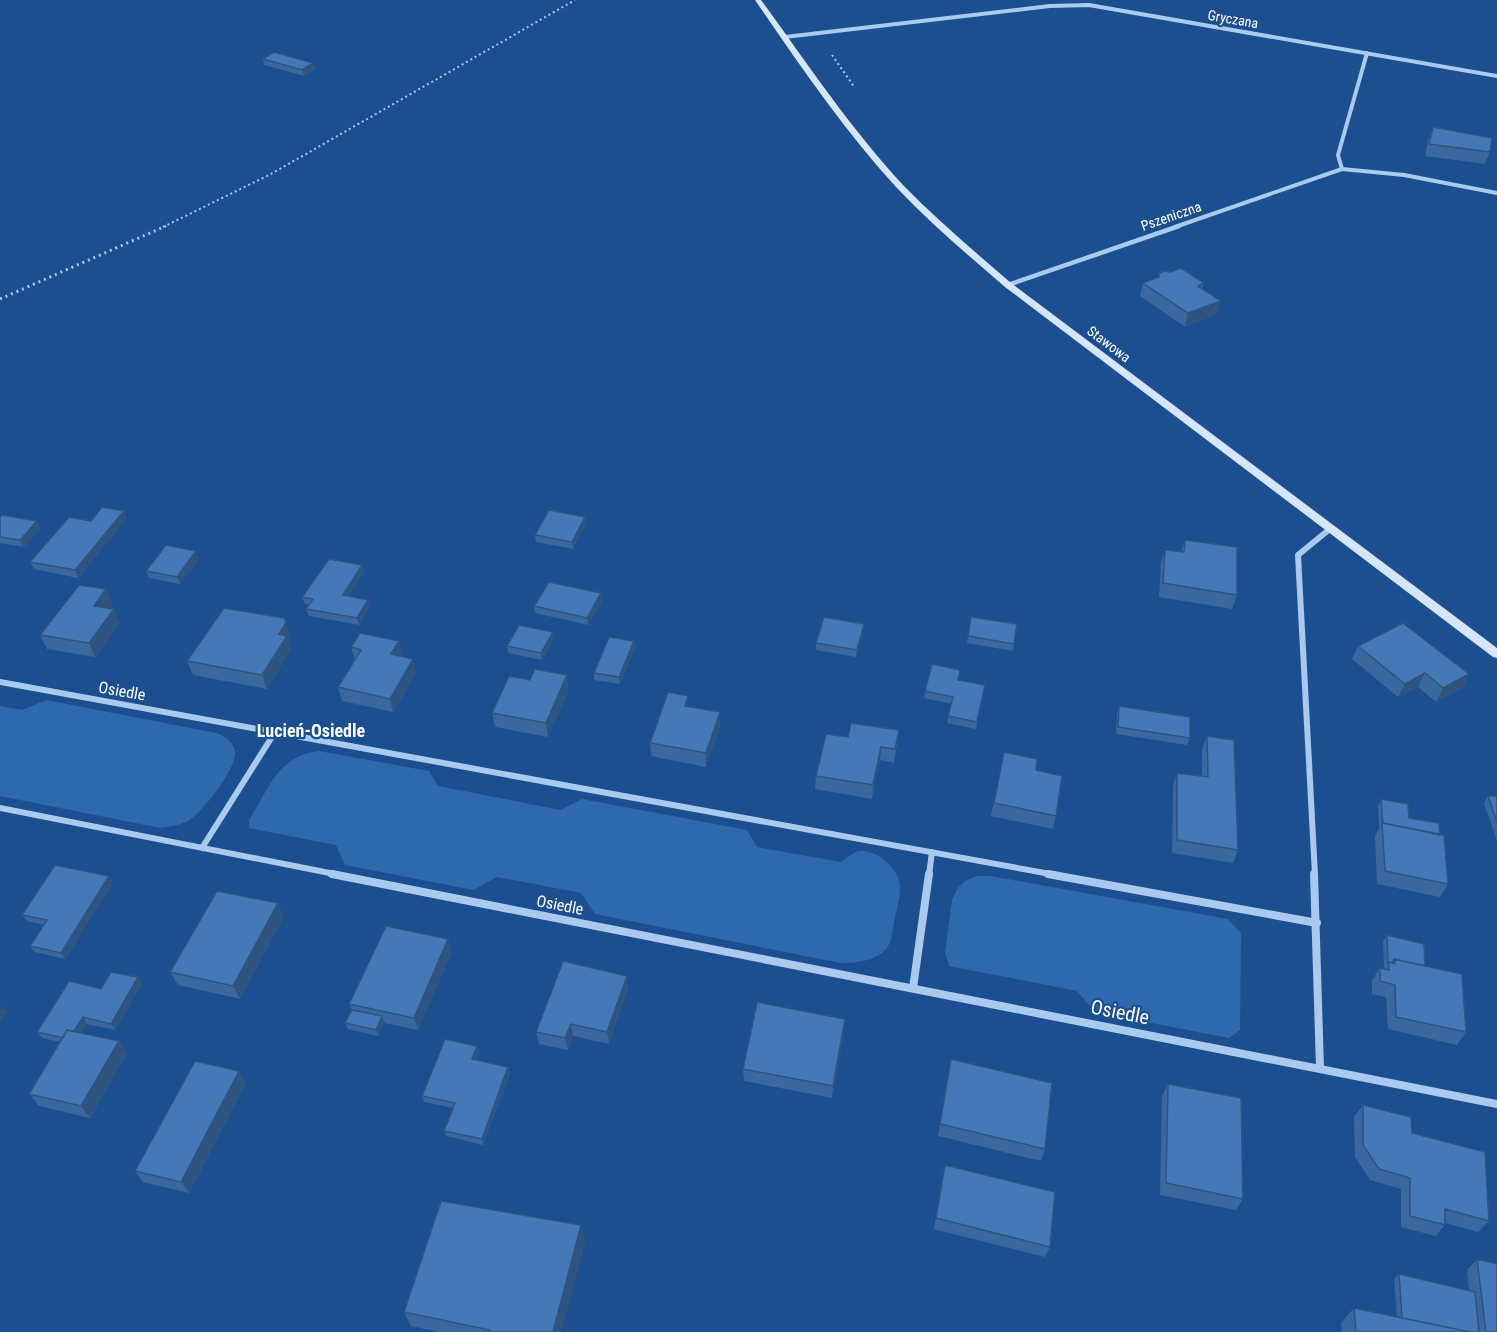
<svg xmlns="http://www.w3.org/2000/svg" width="1497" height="1332" font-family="'Roboto Condensed',sans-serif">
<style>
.green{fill:#2e69ad}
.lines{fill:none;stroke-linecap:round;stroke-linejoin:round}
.path-far1{stroke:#a9c9ee;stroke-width:2;stroke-dasharray:2 3;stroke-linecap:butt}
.path{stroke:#a9c9ee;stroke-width:3;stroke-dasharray:2 4;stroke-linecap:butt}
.street-far3{stroke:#a9c9ee;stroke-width:4}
.street-far2{stroke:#a9c9ee;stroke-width:4.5}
.street-far1{stroke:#a9c9ee;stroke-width:6}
.street{stroke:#a9c9ee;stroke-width:8}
.secondary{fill:#d6e6fa;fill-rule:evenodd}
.wall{fill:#3a679d}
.shaded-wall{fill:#305480}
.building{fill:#4478b7;stroke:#305480;stroke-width:1.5}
.labels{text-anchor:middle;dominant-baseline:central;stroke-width:4.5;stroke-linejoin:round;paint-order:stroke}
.far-street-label{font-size:14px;fill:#fff;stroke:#1b4f8f}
.street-label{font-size:16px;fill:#fff;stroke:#1b4f8f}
.neighbourhood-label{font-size:18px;font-weight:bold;fill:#fff;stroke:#1b4f8f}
.near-street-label{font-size:20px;fill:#fff;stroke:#1b4f8f}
</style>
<rect width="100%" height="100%" fill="#1b4f8f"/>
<!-- green -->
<path class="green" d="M 47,700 L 216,733 C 225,736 234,742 235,752 C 237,768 202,813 188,821 C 179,825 170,827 160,828 L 0,796 L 0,706 L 22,710 Z
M 319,751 L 429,771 L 438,786 L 561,810 L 582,799 L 747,830 L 757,847 L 841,862 C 847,858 854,851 861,851 C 876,850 895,866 899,880 C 902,893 897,908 894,921 C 893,929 892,941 887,948 C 877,961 855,963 840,963 L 595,914 L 581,893 L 497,877 L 474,890 L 345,865 L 336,845 L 249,828 L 249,820 C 269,788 278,756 319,751 Z
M 976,876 L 991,876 L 1228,919 L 1241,933 L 1240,1030 L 1229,1038 L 1095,1012 L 1077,991 L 949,966 L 945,952 L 952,900 L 957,889 L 965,881 Z"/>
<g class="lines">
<!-- path-far1 -->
<path class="path-far1" d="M 832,55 L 855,88
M 163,227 L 271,174 L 575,0"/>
<!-- path -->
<path class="path" d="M 0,299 L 166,226"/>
<!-- street-far3 -->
<path class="street-far3" d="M 785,37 L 1050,6 L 1089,5 L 1497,76
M 1342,169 L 1404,175 L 1497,193
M 1175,227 L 1342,169 L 1338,155 L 1367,53"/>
<!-- street-far2 -->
<path class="street-far2" d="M 1008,285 L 1179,226"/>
<!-- street-far1 -->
<path class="street-far1" d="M 0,682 L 1056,875
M 0,808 L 340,875
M 202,848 L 275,732
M 929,875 L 932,852
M 1315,875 L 1298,555 L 1331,528"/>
<!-- street -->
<path class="street" d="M 332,874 L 1497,1104
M 1048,874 L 1317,923
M 1314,874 L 1320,1068
M 913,988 L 929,874"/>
<!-- secondary -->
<path class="secondary" d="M 755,0 L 761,0 C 807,63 850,128 903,185 C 937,220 974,251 1011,283 L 1497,648 L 1497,658 L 1493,657 L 1005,287 C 968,255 930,223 896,187 C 844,130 799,64 755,0 Z"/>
</g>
<!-- wall -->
<path class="wall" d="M 263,59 L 313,63 L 315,69 L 304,76 L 264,65 Z
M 1433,127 L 1490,152 L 1485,164 L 1425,156 L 1428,140 Z
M 1159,273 L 1204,283 L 1202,289 L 1217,314 L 1185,327 L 1140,296 L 1143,283 L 1158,277 Z
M 124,511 L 127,518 L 78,578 L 34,569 L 30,562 L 91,521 Z
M 0,517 L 41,528 L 24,547 L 0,543 Z
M 585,517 L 586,524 L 573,549 L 536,542 L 535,535 Z
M 1185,540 L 1237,595 L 1232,609 L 1159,597 L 1161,563 L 1165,550 L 1181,552 Z
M 199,558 L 180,584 L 149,578 L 146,571 Z
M 362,565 L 364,572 L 348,596 L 368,600 L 370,607 L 359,625 L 309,616 L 306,609 L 309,605 L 305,604 L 302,597 Z
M 602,600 L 588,625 L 535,613 L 534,606 Z
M 113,603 L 109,608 L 120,623 L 95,657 L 47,649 L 40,635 Z
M 971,617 L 1014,644 L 1013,651 L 967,643 Z
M 863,631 L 856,657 L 816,650 L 816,643 Z
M 291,637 L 288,640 L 291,649 L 267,689 L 193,675 L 187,661 Z
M 554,639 L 542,660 L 508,653 L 507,646 Z
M 634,641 L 635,648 L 620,684 L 594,680 L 594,673 Z
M 1358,646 L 1469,674 L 1462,688 L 1436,702 L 1418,687 L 1398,697 L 1352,659 Z
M 351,647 L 403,655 L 402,656 L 417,672 L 393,712 L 342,701 L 338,687 L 355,660 Z
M 958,680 L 985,685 L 976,729 L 947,723 L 952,704 L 924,698 L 925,691 Z
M 569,689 L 548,737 L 495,727 L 492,713 Z
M 689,706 L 720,725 L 706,767 L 651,756 L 650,743 Z
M 1119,706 L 1190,738 L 1187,745 L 1116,734 L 1117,713 Z
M 899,730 L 894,763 L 880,760 L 872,799 L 815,789 L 816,776 L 848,737 Z
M 1207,736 L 1238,850 L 1233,863 L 1172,853 L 1173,786 L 1177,773 L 1202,777 L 1202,749 Z
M 1004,752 L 1036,770 L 1056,816 L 1053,829 L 991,816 Z
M 1488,796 L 1497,796 L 1497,841 L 1484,803 Z
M 1381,799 L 1409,818 L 1440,835 L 1448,884 L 1440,897 L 1377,884 L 1375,836 L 1379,829 L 1378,806 Z
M 109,876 L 113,883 L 65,959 L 35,952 L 30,946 L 44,925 L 27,921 L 22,915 Z
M 284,916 L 240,999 L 178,985 L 170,972 Z
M 1387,935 L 1425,966 L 1466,1032 L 1457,1045 L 1388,1029 L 1386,997 L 1372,994 L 1372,980 L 1380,968 L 1384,968 L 1383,942 Z
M 452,951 L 418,1030 L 384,1023 L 378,1036 L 348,1029 L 345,1023 L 352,1010 L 349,1004 Z
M 138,977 L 142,984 L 115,1030 L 87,1024 L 81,1033 L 127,1053 L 90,1118 L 39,1106 L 29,1094 L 60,1042 L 42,1038 L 37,1032 L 101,989 Z
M 628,988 L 609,1044 L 573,1036 L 568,1050 L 539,1044 L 536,1032 Z
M 845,1019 L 844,1031 L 832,1098 L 744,1081 L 743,1069 Z
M 477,1046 L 479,1052 L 476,1060 L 508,1067 L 510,1073 L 483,1145 L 446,1136 L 444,1131 L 453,1108 L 424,1102 L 422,1096 Z
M 951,1059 L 1045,1149 L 1041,1161 L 938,1136 Z
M 239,1071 L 246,1083 L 189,1193 L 143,1182 L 135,1171 Z
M 1168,1084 L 1243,1199 L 1236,1210 L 1160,1195 L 1162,1096 Z
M 1363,1105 L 1412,1133 L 1489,1221 L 1478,1232 L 1445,1223 L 1445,1225 L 1436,1236 L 1401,1227 L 1401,1189 L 1370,1180 L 1355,1157 L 1354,1117 Z
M 945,1165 L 1050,1247 L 1045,1257 L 934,1229 Z
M 585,1241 L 561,1332 L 439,1332 L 411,1326 L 404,1312 Z
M 1477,1259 L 1497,1332 L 1342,1332 L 1341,1323 L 1354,1308 L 1397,1317 L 1394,1279 L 1399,1274 L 1469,1290 L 1467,1270 Z"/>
<!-- shaded-wall -->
<path class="shaded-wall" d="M 313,63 L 315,69 L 304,76 L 302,70 Z
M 1221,301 L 1217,314 L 1185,327 L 1188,313 Z
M 124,511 L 127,518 L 78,578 L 75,570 Z
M 585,517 L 586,524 L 573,549 L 572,542 Z
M 37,521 L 41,528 L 24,547 L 20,540 Z
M 196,551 L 199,558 L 180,584 L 177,577 Z
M 362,565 L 364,572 L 345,602 L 343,595 Z
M 106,589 L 113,603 L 100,620 L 94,606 Z
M 601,593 L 602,600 L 588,625 L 587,618 Z
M 368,600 L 370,607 L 359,625 L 357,618 Z
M 114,609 L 120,623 L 95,657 L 89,643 Z
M 286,623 L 291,637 L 288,640 L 291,649 L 267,689 L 262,675 L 279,634 Z
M 864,624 L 863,631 L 856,657 L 857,650 Z
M 553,632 L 554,639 L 542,660 L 541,653 Z
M 399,641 L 403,655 L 395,668 L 391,654 Z
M 634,641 L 635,648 L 620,684 L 619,677 Z
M 413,659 L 417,672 L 393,712 L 390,699 Z
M 1425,673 L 1418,687 L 1398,697 L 1405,684 Z
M 1469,674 L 1462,688 L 1436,702 L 1443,688 Z
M 567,675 L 569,689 L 548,737 L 546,723 Z
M 688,696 L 689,709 L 685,706 Z
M 720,712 L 720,725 L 706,767 L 706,753 Z
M 881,747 L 880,760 L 872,799 L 873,785 Z
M 109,876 L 113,883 L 65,959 L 61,953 Z
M 278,903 L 284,916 L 240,999 L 233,986 Z
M 448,939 L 452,951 L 418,1030 L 414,1018 Z
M 627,976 L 628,988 L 609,1044 L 607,1032 Z
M 138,977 L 142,984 L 115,1030 L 111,1024 Z
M 3,1005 L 8,1012 L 0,1023 L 0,1010 Z
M 382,1016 L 385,1023 L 378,1036 L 376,1030 Z
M 83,1017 L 87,1024 L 74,1045 L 69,1039 Z
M 845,1019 L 844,1031 L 832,1098 L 833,1086 Z
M 571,1024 L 573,1036 L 568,1050 L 565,1038 Z
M 119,1041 L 127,1053 L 90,1118 L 81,1106 Z
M 477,1046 L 479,1052 L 474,1065 L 472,1059 Z
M 508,1067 L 510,1073 L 483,1145 L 482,1139 Z
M 239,1071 L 246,1083 L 189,1193 L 181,1182 Z
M 581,1225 L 585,1241 L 561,1332 L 553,1332 Z"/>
<!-- building -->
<path class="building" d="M 274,52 L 313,63 L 302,70 L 263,59 Z
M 1433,127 L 1492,138 L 1490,152 L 1429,144 Z
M 1181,268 L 1204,283 L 1198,286 L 1221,301 L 1188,313 L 1143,283 L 1159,277 L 1159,273 L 1165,271 L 1171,272 Z
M 102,507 L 124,511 L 75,570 L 30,562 L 69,517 L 91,521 Z
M 549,510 L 585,517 L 572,542 L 535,535 Z
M 2,515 L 37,521 L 20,540 L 0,537 L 0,517 Z
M 1185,540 L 1237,547 L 1237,595 L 1163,583 L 1165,550 L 1184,552 Z
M 166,545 L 196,551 L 177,577 L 146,571 Z
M 329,559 L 362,565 L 343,595 L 368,600 L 357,618 L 306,609 L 313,599 L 302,597 Z
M 549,582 L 601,593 L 587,618 L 534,606 Z
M 79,585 L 106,589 L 94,606 L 114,609 L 89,643 L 40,635 Z
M 224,608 L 284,618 L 286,623 L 279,634 L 287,636 L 262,675 L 187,661 Z
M 824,617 L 864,624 L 857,650 L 816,643 Z
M 971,617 L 1017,624 L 1014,644 L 968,636 Z
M 1403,623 L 1469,674 L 1443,688 L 1425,673 L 1405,684 L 1358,646 Z
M 519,625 L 553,632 L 541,653 L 507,646 Z
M 360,633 L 399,641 L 391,654 L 413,659 L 390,699 L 338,687 L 361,650 L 351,647 Z
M 609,637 L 634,641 L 619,677 L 594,673 Z
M 932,664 L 960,670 L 958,680 L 985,685 L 977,722 L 948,716 L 953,697 L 925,691 Z
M 535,669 L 567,675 L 546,723 L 492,713 L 509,676 L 530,680 Z
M 668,692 L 688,696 L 685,706 L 720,712 L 706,753 L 650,743 Z
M 1119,706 L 1190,717 L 1190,738 L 1118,727 Z
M 851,723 L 899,730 L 895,749 L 881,747 L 873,785 L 816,776 L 826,734 L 848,737 Z
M 1207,736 L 1234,740 L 1238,850 L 1177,840 L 1177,773 L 1208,777 Z
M 1004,752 L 1037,759 L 1036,770 L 1062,776 L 1056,816 L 994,803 Z
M 1488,796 L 1497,796 L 1497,822 Z
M 1381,799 L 1408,804 L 1409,818 L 1439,823 L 1440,835 L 1383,823 Z
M 1382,823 L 1444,835 L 1448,884 L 1385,871 Z
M 55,865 L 109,876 L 61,953 L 30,946 L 47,920 L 22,915 Z
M 217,891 L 278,903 L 233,986 L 170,972 Z
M 386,926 L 448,939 L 414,1018 L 349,1004 Z
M 1387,935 L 1424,944 L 1425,966 L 1394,959 L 1392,963 L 1389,962 L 1388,964 Z
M 1394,959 L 1462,974 L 1466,1032 L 1396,1017 L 1395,985 L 1380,981 L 1380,968 L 1389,970 L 1389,962 L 1395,964 Z
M 563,961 L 627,976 L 607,1032 L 571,1024 L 565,1038 L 536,1032 Z
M 111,972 L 138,977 L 111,1024 L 83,1017 L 74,1031 L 67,1030 L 63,1038 L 37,1032 L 69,981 L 101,989 Z
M 757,1002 L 845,1019 L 833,1086 L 743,1069 Z
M 352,1010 L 382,1016 L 376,1030 L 345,1023 Z
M 67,1030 L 119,1041 L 81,1106 L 29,1094 Z
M 445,1039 L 477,1046 L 472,1059 L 508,1067 L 482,1139 L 444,1131 L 455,1103 L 422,1096 Z
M 951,1059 L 1052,1083 L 1045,1149 L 940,1124 Z
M 195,1061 L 239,1071 L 181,1182 L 135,1171 Z
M 1168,1084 L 1241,1098 L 1243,1199 L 1166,1183 Z
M 1363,1105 L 1411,1117 L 1412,1133 L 1485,1152 L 1489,1221 L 1445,1209 L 1445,1225 L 1410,1216 L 1410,1178 L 1379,1169 L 1363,1145 Z
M 945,1165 L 1055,1192 L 1050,1247 L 936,1218 Z
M 441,1201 L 581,1225 L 553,1332 L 490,1332 L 490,1330 L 404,1312 Z
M 1477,1259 L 1497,1264 L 1497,1332 L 1486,1332 Z
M 1399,1274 L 1475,1292 L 1479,1332 L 1470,1332 L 1402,1318 Z
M 1354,1308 L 1470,1332 L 1356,1332 Z"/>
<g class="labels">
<!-- far-street labels -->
<g class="far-street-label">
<text transform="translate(1233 19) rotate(10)">Gryczana</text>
<text transform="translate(1171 216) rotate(-19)">Pszeniczna</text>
<text transform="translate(1109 344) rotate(37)">Stawowa</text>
</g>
<!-- street labels -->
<g class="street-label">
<text transform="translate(122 691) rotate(10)">Osiedle</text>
<text transform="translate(560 905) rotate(11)">Osiedle</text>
</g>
<!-- neighbourhood labels -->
<g class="neighbourhood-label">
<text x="311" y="730">Lucień-Osiedle</text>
</g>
<!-- near-street labels -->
<g class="near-street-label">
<text transform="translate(1120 1012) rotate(11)">Osiedle</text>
</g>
</g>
</svg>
